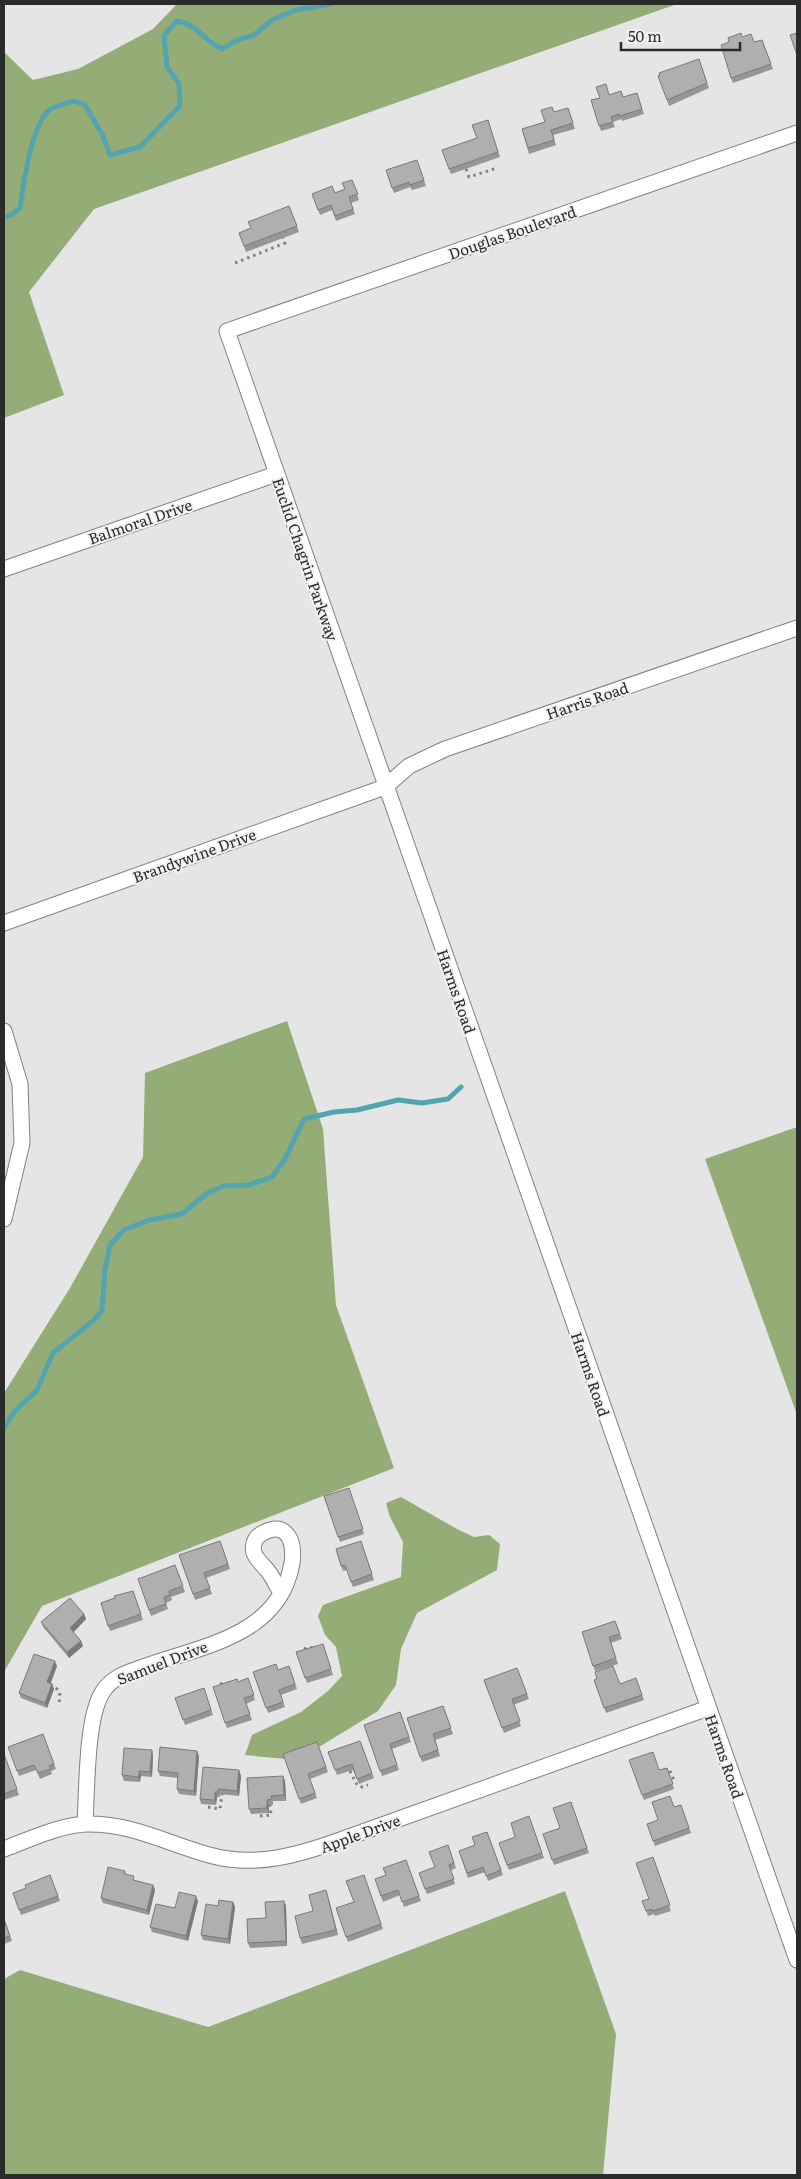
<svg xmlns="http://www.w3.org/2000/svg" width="801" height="2179" font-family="Literata,serif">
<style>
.forest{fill:#94ad76}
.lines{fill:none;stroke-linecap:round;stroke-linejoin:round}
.stream{stroke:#52a4ae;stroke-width:5}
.minor-casing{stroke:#818182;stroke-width:17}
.path{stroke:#818182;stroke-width:3;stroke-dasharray:2.5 4;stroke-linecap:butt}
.minor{stroke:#fff;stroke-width:15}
.wall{fill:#979696}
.shaded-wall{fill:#7b7a7a}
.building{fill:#b0aeae;stroke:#7b7a7a}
.labels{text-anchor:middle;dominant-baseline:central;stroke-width:4;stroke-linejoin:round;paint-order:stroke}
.street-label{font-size:15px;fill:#2b2b2c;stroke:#f2f2f4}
</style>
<rect width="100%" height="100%" fill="#e5e5e6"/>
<!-- forest -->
<path class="forest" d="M 177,4 L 677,4 L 94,209 L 29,292 L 64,395 L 4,418 L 4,52 L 33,80 L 78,69 L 153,29 Z
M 287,1021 L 323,1129 L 336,1305 L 394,1468 L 42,1606 L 4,1672 L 4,1393 L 70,1288 L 143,1157 L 145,1073 Z
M 797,1127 L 797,1415 L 705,1159 Z
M 401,1497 L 457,1529 L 474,1537 L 489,1535 L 500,1544 L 497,1570 L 417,1613 L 401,1649 L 396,1685 L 378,1711 L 319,1747 L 285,1759 L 245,1755 L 252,1735 L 301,1712 L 328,1691 L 342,1676 L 336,1647 L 325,1635 L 318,1616 L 323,1605 L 401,1577 L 403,1542 L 390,1517 L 386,1503 Z
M 565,1891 L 616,2034 L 603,2175 L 4,2175 L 4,1979 L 20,1970 L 208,2027 Z"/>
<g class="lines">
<!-- stream -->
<path class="stream" d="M 4,217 L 11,215 L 20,208 C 23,186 32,120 51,109 C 58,105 67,103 74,101 L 85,105 L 103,136 L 110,155 L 140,147 L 180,106 L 179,84 L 167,67 L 164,35 L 177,21 C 198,24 205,43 223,49 L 235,41 L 254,35 L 272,20 L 296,10 L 331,4
M 4,1428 L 14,1412 L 37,1390 L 53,1353 L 94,1320 L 102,1311 L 105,1270 L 110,1245 L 124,1230 L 149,1220 L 182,1214 L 206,1194 L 223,1186 L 249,1185 L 272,1177 L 285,1159 L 304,1119 L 334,1112 L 357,1110 L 398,1100 L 422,1103 L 448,1099 L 461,1087"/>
<!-- minor casing -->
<g class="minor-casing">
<path id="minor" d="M 797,133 L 227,331 L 797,1960
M 4,569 L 276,474
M 4,923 L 385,787 L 409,766 L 445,749 L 797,628
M 4,1031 L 20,1084 L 22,1143 L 4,1219
M 85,1824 C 87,1791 86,1719 102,1693 C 112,1676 129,1672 146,1666 C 203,1646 280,1635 292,1563 C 296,1536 282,1518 257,1537 C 247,1553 259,1560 268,1571 C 273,1578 277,1586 281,1593
M 4,1849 C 28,1840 62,1824 88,1824 C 134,1824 166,1843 209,1855 C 256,1868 299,1855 343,1839 L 708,1708"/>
</g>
<!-- path -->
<path class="path" d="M 466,169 L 469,177 L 497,168
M 235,263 L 285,243 L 283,238
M 304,1649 L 310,1647 L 314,1649
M 220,1684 L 229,1683
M 50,1685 C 60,1689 61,1693 59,1703
M 350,1771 L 357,1785 L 362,1787 L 368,1785
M 665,1771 L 669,1769 L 674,1780
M 208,1807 L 220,1809 L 222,1794
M 260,1816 L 271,1815 L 270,1805"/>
<!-- minor -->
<use href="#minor" class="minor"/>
</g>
<!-- wall -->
<path class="wall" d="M 742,37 L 754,42 L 762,40 L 773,69 L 733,83 L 731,78 Z
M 699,59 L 709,88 L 669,106 L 658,76 Z
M 637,93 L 644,114 L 622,121 L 621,119 L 613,122 L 615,127 L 601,131 L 591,100 L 609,95 L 623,97 Z
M 568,108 L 575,129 L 553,135 L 556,145 L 529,154 L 522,129 L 545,122 L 554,112 Z
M 488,120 L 500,157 L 451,174 L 442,150 L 477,138 Z
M 417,160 L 426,186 L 412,190 L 410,187 L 394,193 L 392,188 Z
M 352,180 L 359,200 L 351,203 L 355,214 L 336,221 L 332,210 L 320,215 L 312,194 L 335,193 L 344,189 Z
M 289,206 L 299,232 L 246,252 L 239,233 L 251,228 Z
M 349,1488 L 364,1534 L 340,1542 L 324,1496 Z
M 220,1541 L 230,1569 L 206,1578 L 212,1594 L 195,1600 L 179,1555 Z
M 361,1541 L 374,1580 L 353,1587 L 347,1570 L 343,1571 L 336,1549 Z
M 175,1565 L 185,1592 L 171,1597 L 172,1600 L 166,1603 L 168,1609 L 151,1616 L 138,1579 Z
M 133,1591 L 143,1620 L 110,1631 L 101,1603 Z
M 84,1614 L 86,1619 L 73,1632 L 81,1641 L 83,1646 L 69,1658 L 43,1627 L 41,1622 Z
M 615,1621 L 622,1639 L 611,1643 L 618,1664 L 595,1671 L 582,1632 Z
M 323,1644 L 333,1675 L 307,1683 L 296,1652 Z
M 57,1666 L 51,1683 L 52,1684 L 54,1689 L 47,1708 L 21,1698 L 19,1693 Z
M 289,1666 L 297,1689 L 281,1695 L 285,1707 L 268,1713 L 253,1672 L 278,1670 Z
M 517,1668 L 529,1699 L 513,1705 L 521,1726 L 504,1733 L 484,1680 Z
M 248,1678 L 255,1700 L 246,1704 L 252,1720 L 227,1728 L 213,1687 L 238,1682 Z
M 636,1678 L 644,1700 L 606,1713 L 594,1680 L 620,1684 Z
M 204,1688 L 213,1715 L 185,1725 L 175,1698 Z
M 443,1706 L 453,1734 L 435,1740 L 440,1756 L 422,1762 L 407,1718 Z
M 400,1712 L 411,1742 L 392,1749 L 399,1770 L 382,1776 L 364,1725 Z
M 43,1734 L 56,1769 L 51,1771 L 52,1774 L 40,1779 L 36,1770 L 19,1776 L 8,1747 Z
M 360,1741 L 374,1778 L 359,1784 L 353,1770 L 337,1775 L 328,1752 Z
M 317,1742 L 328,1772 L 310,1779 L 317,1798 L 301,1804 L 283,1754 Z
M 4,1754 L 19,1795 L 4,1800 Z
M 153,1755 L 152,1777 L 141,1776 L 140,1782 L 124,1781 L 122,1775 Z
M 199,1756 L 196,1796 L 179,1794 L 177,1789 L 178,1778 L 160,1776 L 158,1771 Z
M 667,1768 L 674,1789 L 644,1800 L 642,1795 L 659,1770 Z
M 239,1770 L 241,1776 L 239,1796 L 220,1794 L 220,1797 L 217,1797 L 216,1805 L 201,1804 L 200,1799 Z
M 283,1776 L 285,1781 L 286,1801 L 273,1801 L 273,1805 L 269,1805 L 269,1813 L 251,1814 L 249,1809 Z
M 571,1802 L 589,1853 L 554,1865 L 543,1834 L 560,1828 Z
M 681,1805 L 691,1833 L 655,1846 L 647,1824 L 658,1820 L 674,1807 Z
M 529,1816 L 544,1858 L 509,1870 L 499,1843 L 515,1837 Z
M 487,1832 L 503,1875 L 488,1881 L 485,1872 L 468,1878 L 459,1851 L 475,1845 Z
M 448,1845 L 456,1868 L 451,1870 L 455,1884 L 427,1894 L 419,1873 L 435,1867 Z
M 653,1857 L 671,1911 L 655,1916 L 654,1914 L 648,1916 L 642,1901 L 649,1899 Z
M 406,1860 L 421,1901 L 404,1907 L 400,1895 L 383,1902 L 375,1879 L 386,1875 Z
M 125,1871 L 126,1874 L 135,1881 L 153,1885 L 155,1890 L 149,1915 L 103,1903 L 101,1898 Z
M 50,1875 L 60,1901 L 21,1915 L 13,1893 L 26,1888 Z
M 364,1875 L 383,1929 L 348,1942 L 336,1908 L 354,1902 Z
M 326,1890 L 338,1935 L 302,1944 L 300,1938 L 313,1911 Z
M 198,1901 L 188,1941 L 152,1932 L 150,1927 L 175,1908 Z
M 284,1901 L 286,1906 L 287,1946 L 250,1948 L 248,1943 L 266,1918 Z
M 233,1902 L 235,1907 L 230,1944 L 203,1940 L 201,1935 L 218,1906 Z
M 4,1919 L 12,1941 L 4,1944 Z"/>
<!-- shaded-wall -->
<path class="shaded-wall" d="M 84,1614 L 86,1619 L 72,1634 L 70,1628 Z
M 81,1641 L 83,1646 L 69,1658 L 67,1652 Z
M 55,1661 L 57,1666 L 49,1687 L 47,1682 Z
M 52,1684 L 54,1689 L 47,1708 L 45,1703 Z
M 152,1750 L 153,1755 L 152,1777 L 150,1772 Z
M 197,1751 L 199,1756 L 196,1796 L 194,1791 Z
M 239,1770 L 241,1776 L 239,1796 L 237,1791 Z
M 139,1771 L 141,1776 L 140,1782 L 139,1777 Z
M 283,1776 L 285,1781 L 286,1801 L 284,1795 Z
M 215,1792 L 217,1797 L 216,1805 L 215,1800 Z
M 267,1800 L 269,1805 L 269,1813 L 267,1808 Z
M 153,1885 L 155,1890 L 149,1915 L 147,1910 Z
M 326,1890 L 328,1896 L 338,1935 L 336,1930 Z
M 196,1896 L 198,1901 L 188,1941 L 186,1936 Z
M 284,1901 L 286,1906 L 287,1946 L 286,1941 Z
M 233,1902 L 235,1907 L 230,1944 L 228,1939 Z"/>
<!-- building -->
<path class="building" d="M 741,33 L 742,37 L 751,34 L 754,42 L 762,40 L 771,64 L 731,78 L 721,45 L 729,42 L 728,38 Z
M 797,33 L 797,55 L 790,35 Z
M 699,59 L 707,83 L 667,100 L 658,76 L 660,76 L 659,73 Z
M 606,84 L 609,95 L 621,91 L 623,97 L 637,93 L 642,109 L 620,116 L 619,114 L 611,117 L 613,122 L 599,126 L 591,100 L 600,98 L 596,87 Z
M 552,107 L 554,112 L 568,108 L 573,123 L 551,130 L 554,140 L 528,148 L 522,129 L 545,122 L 541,110 Z
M 488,120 L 498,152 L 449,169 L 442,150 L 477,138 L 472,125 Z
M 417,160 L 424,180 L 410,185 L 409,182 L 392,188 L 386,170 Z
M 352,180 L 358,194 L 349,197 L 353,209 L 335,216 L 331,205 L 318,210 L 312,194 L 332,186 L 335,193 L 345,189 L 342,183 Z
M 289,206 L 297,226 L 244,246 L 239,233 L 251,228 L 248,222 Z
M 349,1488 L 363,1529 L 338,1537 L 324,1496 Z
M 220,1541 L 228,1564 L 204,1573 L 210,1588 L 193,1594 L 179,1555 Z
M 361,1541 L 372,1574 L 351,1582 L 345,1565 L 341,1566 L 336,1549 Z
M 175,1565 L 183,1586 L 169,1591 L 170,1595 L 164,1597 L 166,1604 L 149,1610 L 138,1579 Z
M 133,1591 L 141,1614 L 108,1626 L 101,1603 L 115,1598 L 114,1596 Z
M 70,1598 L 84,1614 L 70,1628 L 81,1641 L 67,1652 L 41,1622 Z
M 615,1621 L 620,1634 L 609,1637 L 616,1658 L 593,1666 L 582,1632 Z
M 323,1644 L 331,1669 L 305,1678 L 296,1652 Z
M 34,1654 L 55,1661 L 47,1682 L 52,1684 L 45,1703 L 19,1693 Z
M 276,1664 L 278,1670 L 289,1666 L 295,1684 L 279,1690 L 283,1702 L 266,1708 L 253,1672 Z
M 613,1666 L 620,1684 L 636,1678 L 642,1695 L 604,1708 L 594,1680 L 597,1679 L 595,1672 Z
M 517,1668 L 527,1694 L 512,1699 L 520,1721 L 502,1728 L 484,1680 Z
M 248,1678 L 254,1695 L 244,1698 L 250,1714 L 225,1723 L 213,1687 L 237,1679 L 238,1682 Z
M 204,1688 L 211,1710 L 183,1720 L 175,1698 Z
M 443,1706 L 451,1728 L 433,1734 L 438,1750 L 420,1757 L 407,1718 Z
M 400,1712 L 409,1737 L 390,1744 L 397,1765 L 380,1771 L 364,1725 Z
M 43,1734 L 54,1764 L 49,1766 L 51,1769 L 38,1773 L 34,1765 L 17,1771 L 8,1747 Z
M 360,1741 L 372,1773 L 357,1779 L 352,1764 L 335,1770 L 328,1752 Z
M 317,1742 L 326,1767 L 308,1774 L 315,1793 L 299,1799 L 283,1754 Z
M 160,1747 L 197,1751 L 194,1791 L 177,1789 L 178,1773 L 158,1771 Z
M 124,1748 L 152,1750 L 150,1772 L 139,1771 L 139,1777 L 122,1775 Z
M 653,1752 L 659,1770 L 667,1768 L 673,1784 L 642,1795 L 629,1760 Z
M 4,1754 L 17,1789 L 4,1794 Z
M 203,1767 L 239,1770 L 237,1791 L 218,1789 L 218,1792 L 215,1792 L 215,1800 L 200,1799 Z
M 283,1776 L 284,1795 L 271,1796 L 272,1799 L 267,1800 L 267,1808 L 249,1809 L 247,1778 Z
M 670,1796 L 674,1807 L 681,1805 L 689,1828 L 653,1841 L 647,1824 L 658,1820 L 652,1802 Z
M 571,1802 L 587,1848 L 552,1860 L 543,1834 L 560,1828 L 553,1808 Z
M 529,1816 L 542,1853 L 507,1865 L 499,1843 L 515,1837 L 511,1823 Z
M 487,1832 L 501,1870 L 486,1876 L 483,1867 L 467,1873 L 459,1851 L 475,1845 L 472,1837 Z
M 448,1845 L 454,1863 L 449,1865 L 454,1879 L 425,1889 L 419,1873 L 435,1867 L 429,1852 Z
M 653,1857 L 670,1905 L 653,1911 L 652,1909 L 646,1911 L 642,1901 L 649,1899 L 636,1863 Z
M 406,1860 L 419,1896 L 402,1902 L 398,1890 L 381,1896 L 375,1879 L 386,1875 L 383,1868 Z
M 108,1867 L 125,1871 L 124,1874 L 134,1876 L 133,1880 L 153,1885 L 147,1910 L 101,1898 Z
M 50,1875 L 58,1896 L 19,1910 L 13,1893 L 26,1888 L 25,1885 Z
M 364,1875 L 381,1924 L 346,1937 L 336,1908 L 354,1902 L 346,1881 Z
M 326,1890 L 336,1930 L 300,1938 L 295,1916 L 313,1911 L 309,1895 Z
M 179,1892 L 196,1896 L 186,1936 L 150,1927 L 156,1904 L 175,1908 Z
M 219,1900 L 233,1902 L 228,1939 L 201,1935 L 206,1904 L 218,1906 Z
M 284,1901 L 286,1941 L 248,1943 L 247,1919 L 266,1918 L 265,1902 Z
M 4,1919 L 10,1936 L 4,1938 Z"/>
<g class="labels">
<!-- street labels -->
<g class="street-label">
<text transform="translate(512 232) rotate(-19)">Douglas Boulevard</text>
<text transform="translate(140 521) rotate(-19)">Balmoral Drive</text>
<text transform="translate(306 559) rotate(71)">Euclid Chagrin Parkway</text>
<text transform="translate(587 700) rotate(-19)">Harris Road</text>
<text transform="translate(194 855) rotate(-20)">Brandywine Drive</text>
<text transform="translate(457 991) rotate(71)">Harms Road</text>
<text transform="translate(591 1374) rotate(71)">Harms Road</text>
<text transform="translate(162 1662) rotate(-21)">Samuel Drive</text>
<text transform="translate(725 1756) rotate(71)">Harms Road</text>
<text transform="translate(360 1833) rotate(-20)">Apple Drive</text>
</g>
</g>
<!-- border -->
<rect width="801" height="2179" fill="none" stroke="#2b2b2c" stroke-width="10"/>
<!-- scale -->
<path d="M621 42v8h119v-8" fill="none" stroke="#2b2b2c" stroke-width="2.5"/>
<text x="628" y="42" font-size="15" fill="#2b2b2c" stroke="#f2f2f4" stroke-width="4" paint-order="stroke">50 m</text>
</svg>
